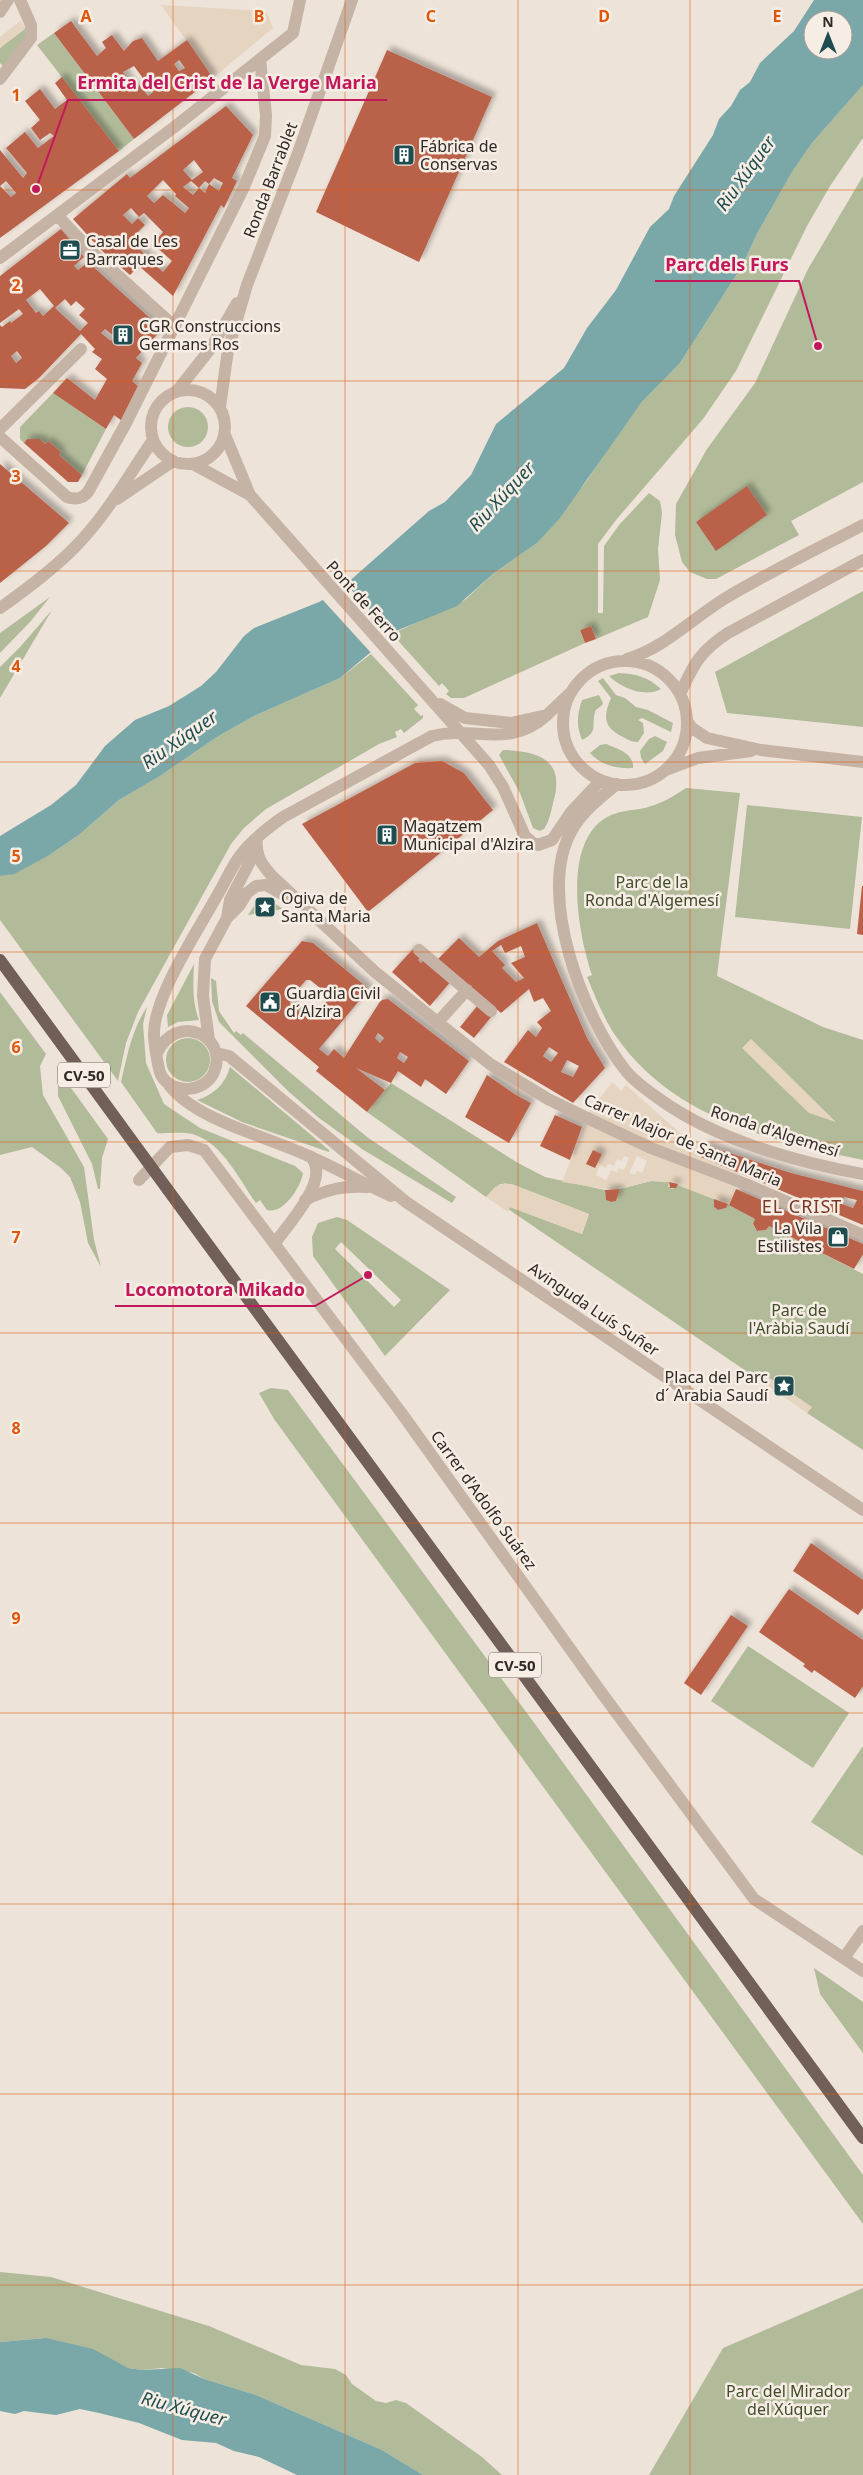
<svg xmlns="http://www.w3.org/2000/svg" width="863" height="2475" font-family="'Noto Sans',sans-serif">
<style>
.green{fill:#b1bb9a;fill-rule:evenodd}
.plaza{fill:#e5d4c0;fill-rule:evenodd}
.water{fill:#7aa7a8;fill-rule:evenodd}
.pier{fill:#eee3d8}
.building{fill:#ba624a;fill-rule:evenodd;filter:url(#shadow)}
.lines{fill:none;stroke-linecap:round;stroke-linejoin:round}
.pedestrian{stroke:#c5b3a5;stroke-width:12}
.minor{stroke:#c5b3a5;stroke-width:12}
.primary{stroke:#726058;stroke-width:12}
.primary-bridge{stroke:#726058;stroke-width:12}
.grid{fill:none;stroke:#df570d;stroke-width:1;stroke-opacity:0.55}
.labels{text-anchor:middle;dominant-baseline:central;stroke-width:5;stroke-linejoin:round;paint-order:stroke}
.shield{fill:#f6ede4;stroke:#6c645f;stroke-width:1}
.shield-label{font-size:15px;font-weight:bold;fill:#312926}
.poi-label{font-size:16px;fill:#312926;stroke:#f6ede4;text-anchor:start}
.street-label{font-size:16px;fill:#312926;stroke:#f6ede4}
.park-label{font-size:16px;fill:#424d2c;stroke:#f6ede4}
.water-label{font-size:18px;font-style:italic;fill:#1f4d4f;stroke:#f6ede4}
.neighbourhood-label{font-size:18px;letter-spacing:1px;fill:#793826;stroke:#f6ede4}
.grid-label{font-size:16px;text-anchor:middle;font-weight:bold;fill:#df570d;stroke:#f6ede4;stroke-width:5;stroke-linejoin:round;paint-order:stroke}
.leader{fill:none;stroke:#c2185b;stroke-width:2}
.callout-dot{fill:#c2185b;stroke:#f6ede4;stroke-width:2}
.callout-label{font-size:18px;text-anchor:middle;font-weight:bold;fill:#c2185b;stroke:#f6ede4;stroke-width:5;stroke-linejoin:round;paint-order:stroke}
</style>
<defs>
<filter id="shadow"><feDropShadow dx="4.5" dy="-4.5" stdDeviation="2.5" flood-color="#0004"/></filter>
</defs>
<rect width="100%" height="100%" fill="#eee3d8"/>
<!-- green -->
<path class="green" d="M 26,28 L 26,37 L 3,66 L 0,63 L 0,48 Z
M 54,33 L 134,139 L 119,151 L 37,45 Z
M 863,85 L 863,138 L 830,186 L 807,226 L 736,371 L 703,419 L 616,520 L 598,544 L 598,613 L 603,613 L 604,546 L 619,525 L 649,493 L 660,501 L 662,513 L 658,549 L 660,580 L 648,617 L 596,639 L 591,626 L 580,630 L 585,643 L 464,698 L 451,698 L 446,694 L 449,691 L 442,683 L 439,686 L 392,634 L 465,600 L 494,573 L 537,543 L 586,482 L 622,428 L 641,403 L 680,363 L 742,266 L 758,232 L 792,172 L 812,143 Z
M 863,176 L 863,482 L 791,521 L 799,535 L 716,579 L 707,579 L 690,572 L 682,562 L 675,535 L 676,504 L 707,449 L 755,383 L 808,269 Z
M 53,393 L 106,429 L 82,475 L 59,455 L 61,452 L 48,441 L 45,444 L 40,439 L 27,439 L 24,443 L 20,439 L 20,427 Z
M168 427a20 20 0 1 1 40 0a20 20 0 1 1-40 0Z
M 863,591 L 863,727 L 727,713 L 715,672 Z
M 50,597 L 30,622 L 0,653 L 0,633 Z
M 52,610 L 0,698 L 0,667 L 21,646 Z
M 371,654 L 418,705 L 414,709 L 421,716 L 423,715 L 423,718 L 404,733 L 401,729 L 395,732 L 397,737 L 379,744 L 266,809 L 244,828 L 231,844 L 138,1012 L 126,1043 L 118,1081 L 0,920 L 0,876 L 14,873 L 48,856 L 80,834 L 119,800 L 160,776 L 217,737 L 254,716 L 340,678 Z
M 619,673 C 637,674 648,677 661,689 C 645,698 621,688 609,676 Z
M 603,678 L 616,695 L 625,698 L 636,707 L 648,710 L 673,723 L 671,732 L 642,718 L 638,720 L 643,723 L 644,733 L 638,742 C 632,742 628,740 623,737 C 603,727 603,717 611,698 L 598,681 Z
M 599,695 L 603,703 C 601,708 596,708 595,712 C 591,725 599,732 582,740 C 576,725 577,715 582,700 Z
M 655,736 L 667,742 L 663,751 L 645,764 L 641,758 L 640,751 L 649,739 Z
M 606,744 C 618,749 634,753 633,768 C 616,769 601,765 590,753 L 600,745 Z
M 503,750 C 539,751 566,760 553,803 C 551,812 549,822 544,829 L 540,831 L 533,828 L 520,793 L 499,755 Z
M 686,788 L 740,793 L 717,976 L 823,1027 L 863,1040 L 863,1160 C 770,1141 672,1118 615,1035 C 603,1017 595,996 587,977 L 592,975 C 578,934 560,838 611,815 C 621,811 633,810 645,808 C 660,804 673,797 686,788 Z
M 747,805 L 862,817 L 850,929 L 735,917 Z
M 267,898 L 283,909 L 248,915 L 258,900 Z
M 194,964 C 193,983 192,1002 199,1020 L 178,1022 L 168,1027 L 167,1015 Z
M 211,978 L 216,981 L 219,1011 L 234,1033 L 236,1031 L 241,1035 L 243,1033 L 367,1137 L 456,1197 L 452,1203 L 362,1149 L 319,1118 L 288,1091 L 219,1022 L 212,1001 Z
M 0,992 L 46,1054 L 40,1066 L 43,1095 L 84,1167 L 94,1240 L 101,1267 L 88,1243 L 80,1202 L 70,1177 L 61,1168 L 32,1147 L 0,1155 Z
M 147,1007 L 143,1024 L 146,1063 L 164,1104 L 200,1128 L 295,1166 L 303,1173 C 301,1187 283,1215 267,1210 L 260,1200 L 256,1203 C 240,1181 223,1144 195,1135 C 185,1131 168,1134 157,1133 L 121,1082 C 127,1056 132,1029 147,1007 Z
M166 1060a22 22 0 1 1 44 0a22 22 0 1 1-44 0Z
M 230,1067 L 329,1150 L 329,1152 L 242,1122 L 197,1100 C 213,1095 225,1085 230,1067 Z
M 58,1070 L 108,1139 L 102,1158 L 100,1189 L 98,1189 L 92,1164 L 58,1096 Z
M 391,1083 L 518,1163 L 545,1177 L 605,1190 L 606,1200 L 611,1202 L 616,1201 L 620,1189 L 651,1181 L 669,1182 L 668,1186 L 672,1189 L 678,1184 L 714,1199 L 714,1207 L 718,1210 L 726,1208 L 728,1204 L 755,1219 L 753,1225 L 757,1231 L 766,1230 L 769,1226 L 797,1240 L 794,1246 L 798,1254 L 806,1254 L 810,1247 L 863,1274 L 863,1450 L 807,1413 L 811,1407 L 759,1371 L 755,1377 L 746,1371 L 508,1209 L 510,1207 L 582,1234 L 589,1214 L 511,1184 L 500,1184 L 486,1197 L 367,1112 Z
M 337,1217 L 347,1220 L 450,1290 L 385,1356 L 313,1256 L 312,1237 L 318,1223 ZM 341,1242 L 401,1300 L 394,1307 L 335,1249 Z
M 271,1388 L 288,1390 L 535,1724 L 863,2175 L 863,2224 L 274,1419 L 259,1393 Z
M 748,1646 L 849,1713 L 813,1768 L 711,1701 Z
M 863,1746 L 863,1856 L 811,1822 Z
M 814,1968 L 863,2002 L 863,2053 L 820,1994 Z
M 0,2272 L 51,2277 L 209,2326 L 301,2365 L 335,2369 L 346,2375 L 352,2384 L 376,2401 L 386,2403 L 396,2400 L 406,2403 L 482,2457 L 502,2475 L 423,2475 L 382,2450 L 256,2395 L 204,2379 L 194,2373 L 162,2368 L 142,2370 L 128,2368 L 46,2338 L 0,2342 Z
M 863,2288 L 863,2475 L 649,2475 L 723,2348 Z"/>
<!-- plaza -->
<path class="plaza" d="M 161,5 L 266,11 L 273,28 L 213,78 Z
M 20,21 L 26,28 L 0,48 L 0,37 Z
M 751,1039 L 776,1063 L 836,1122 L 809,1113 L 784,1089 L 742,1048 Z
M 612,1082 L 621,1091 L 626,1085 L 679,1132 L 705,1145 L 701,1157 L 741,1173 L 729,1205 L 669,1182 L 651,1181 L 613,1190 L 562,1182 L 590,1111 ZM 624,1156 L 629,1158 L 624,1170 L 619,1168 L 617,1172 L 611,1170 L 606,1180 L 596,1175 L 600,1165 L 606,1168 L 608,1164 L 614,1166 L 617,1159 L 622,1161 ZM 637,1156 L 647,1161 L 642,1173 L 637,1171 L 635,1175 L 629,1173 Z
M 505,1183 L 517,1186 L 589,1214 L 582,1234 L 510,1207 L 508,1212 L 486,1197 L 495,1187 Z
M 759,1371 L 812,1407 L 807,1413 L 755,1377 Z"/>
<!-- water -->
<path class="water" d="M 814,0 L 863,0 L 863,85 L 812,143 L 792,172 L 758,232 L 742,266 L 680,363 L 641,403 L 560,518 L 537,543 L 494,573 L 457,606 L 396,631 L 340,678 L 254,716 L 217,737 L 160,776 L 119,800 L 80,834 L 48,856 L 14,874 L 0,876 L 0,836 L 51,805 L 76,785 L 105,746 L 135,720 L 169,706 L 201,686 L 216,672 L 244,636 L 254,628 L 319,602 L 337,592 L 429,511 L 445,502 L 471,475 L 496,424 L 564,368 L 587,328 L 616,290 L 650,227 L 669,209 L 674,196 L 713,135 L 719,119 L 731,106 L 740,90 L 750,82 L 760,63 L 794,31 ZM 813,20 L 843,20 L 843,50 L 813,50 Z
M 46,2338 L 93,2349 L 128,2368 L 142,2370 L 180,2368 L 204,2379 L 256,2395 L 382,2450 L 423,2475 L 297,2475 L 259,2457 L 234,2451 L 216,2443 L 182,2440 L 139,2423 L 99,2413 L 80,2409 L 56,2415 L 24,2411 L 15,2414 L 0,2411 L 0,2342 Z"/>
<!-- pier -->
<path class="pier" d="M 344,582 L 394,636 L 373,655 L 321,598 Z"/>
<!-- building -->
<path class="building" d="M 71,21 L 97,56 L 106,48 L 102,42 L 112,35 L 124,51 L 133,41 L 142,38 L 158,61 L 187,40 L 213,78 L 134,139 L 54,33 ZM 179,60 L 185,68 L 179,71 L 174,64 ZM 134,66 L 153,92 L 148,96 L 140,85 L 135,89 L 123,72 Z
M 387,50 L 492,97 L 419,262 L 316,212 Z
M 62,77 L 119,151 L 0,238 L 0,150 L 23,178 L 27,173 L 6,148 L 25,132 L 38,148 L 54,136 L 50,133 L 40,140 L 31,128 L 40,120 L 25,101 L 40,89 L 55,109 L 67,100 L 55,83 ZM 6,181 L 16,193 L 11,197 L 0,186 Z
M 226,106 L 253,135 L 232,178 L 237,181 L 224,208 L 221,205 L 173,296 L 139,266 L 130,275 L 101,250 L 73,219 L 127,174 L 130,178 ZM 194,160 L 203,172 L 192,180 L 183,170 ZM 214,178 L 223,183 L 219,191 L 209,184 L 205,193 L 199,188 L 193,195 L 183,187 L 191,181 L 199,188 L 205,181 L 209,184 ZM 163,180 L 176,194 L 175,196 L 189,208 L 185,213 L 163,195 L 154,203 L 147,196 ZM 131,208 L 139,217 L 144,213 L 163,232 L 153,244 L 172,261 L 163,272 L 130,240 L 145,225 L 138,218 L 132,224 L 123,215 Z
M 61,229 L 84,257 L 74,266 L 78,270 L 88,262 L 162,329 L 136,358 L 142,363 L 132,381 L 139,387 L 122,421 L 114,415 L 106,429 L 53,393 L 67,378 L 95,400 L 107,379 L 95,369 L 102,359 L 92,352 L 95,349 L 81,334 L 39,378 L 25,389 L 0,388 L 0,325 L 2,327 L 10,321 L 11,323 L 23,314 L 19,309 L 0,323 L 0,276 ZM 40,289 L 54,306 L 43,316 L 39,311 L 36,313 L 26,300 ZM 65,299 L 71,306 L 76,301 L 85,309 L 79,315 L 88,323 L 80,331 L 55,308 ZM 105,329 L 114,336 L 111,341 L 101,333 ZM 17,351 L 22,358 L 16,363 L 11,356 Z
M 27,439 L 40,439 L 45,444 L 48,441 L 61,452 L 59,455 L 82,475 L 78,482 L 68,482 L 24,443 Z
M 0,464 L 69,523 L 46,546 L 0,583 Z
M 747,486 L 767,515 L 716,551 L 696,522 Z
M 591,626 L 596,639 L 585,643 L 580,630 Z
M 442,761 L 464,773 L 493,810 L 368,912 L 302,824 L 415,763 Z
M 862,886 L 863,886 L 863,935 L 857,934 Z
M 537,923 L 587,1038 L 605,1068 L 573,1103 L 504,1062 L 528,1030 L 536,1037 L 542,1028 L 537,1022 L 551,1011 L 543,998 L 534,1002 L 529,989 L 501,1013 L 437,960 L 459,938 L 479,957 L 498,941 ZM 501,945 L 505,953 L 521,946 L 525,957 L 511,963 L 524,978 L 516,982 L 502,968 L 505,965 L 492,951 ZM 549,1047 L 558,1053 L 551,1062 L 543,1056 ZM 567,1060 L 579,1066 L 573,1077 L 561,1072 Z
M 302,941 L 313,943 L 369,989 L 319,1049 L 328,1056 L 334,1049 L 344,1058 L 381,1000 L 388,999 L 469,1061 L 446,1094 L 425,1079 L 421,1087 L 398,1071 L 391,1083 L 356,1068 L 385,1090 L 367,1112 L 316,1071 L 319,1067 L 246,1006 ZM 306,980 L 310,980 L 329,995 L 329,999 L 312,1019 L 308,1019 L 290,1004 L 290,999 ZM 378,1033 L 384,1038 L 380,1043 L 375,1038 ZM 400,1052 L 408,1057 L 404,1063 L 397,1058 Z
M 413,949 L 421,956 L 418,960 L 421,963 L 424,959 L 452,980 L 430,1006 L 392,972 Z
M 478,1005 L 491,1017 L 474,1038 L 460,1027 Z
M 487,1075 L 516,1095 L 531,1103 L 509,1143 L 465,1117 Z
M 555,1115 L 582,1127 L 570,1160 L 540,1146 Z
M 705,1145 L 791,1173 L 863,1191 L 863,1225 L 701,1157 ZM 844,1197 L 857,1200 L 853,1208 L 842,1204 Z
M 593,1150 L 602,1154 L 595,1168 L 586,1164 Z
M 669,1182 L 678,1184 L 676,1188 L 670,1188 Z
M 620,1189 L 616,1201 L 611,1202 L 606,1200 L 605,1190 Z
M 736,1189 L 863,1244 L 863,1254 L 854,1269 L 810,1247 L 806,1254 L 798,1254 L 794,1245 L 797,1240 L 769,1226 L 766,1230 L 757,1231 L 753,1224 L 755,1219 L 729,1205 Z
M 714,1199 L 728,1204 L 726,1208 L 718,1210 L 714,1207 Z
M 811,1543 L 863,1580 L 863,1608 L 858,1615 L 793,1571 Z
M 789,1589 L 863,1640 L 863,1686 L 855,1698 L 814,1670 L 812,1673 L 803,1666 L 805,1664 L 759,1632 Z
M 731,1615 L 748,1626 L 701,1695 L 684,1683 Z"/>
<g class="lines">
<!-- pedestrian -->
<path class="pedestrian" d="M 587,1118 L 651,1148 L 748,1185"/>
<!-- minor -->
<path class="minor" d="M 0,12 L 8,0
M 0,79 L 31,38 L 31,25 L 20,0
M 57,215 L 92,252 L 175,327
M 0,258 L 177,125 L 293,33 L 300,0
M151 427a37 37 0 1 1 74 0a37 37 0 1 1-74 0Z
M 177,391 L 211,348 L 237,303
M 220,407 L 228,350 L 247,285 L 297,156 L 352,0
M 0,429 L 81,349
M 225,435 L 250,495 L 489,765 L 503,787 L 525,836 L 533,843 L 538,845 L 552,840 L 571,812 L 601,780
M 0,437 L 67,497 C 76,500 82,499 88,492 L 126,423 L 244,187 L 265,136 L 266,115 L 260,59
M 193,464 L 250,495
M 117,499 L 173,461
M 0,608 C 27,589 54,569 77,545 C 107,514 129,475 153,440
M 627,659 C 664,648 692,619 724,599 C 769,572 817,549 863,525
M563 723a62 62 0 1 1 124 0a62 62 0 1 1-124 0Z
M 680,694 C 694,664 699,652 728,633 L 863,560
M 440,704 L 465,718 L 511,723 L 547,715 L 569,694
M 687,721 L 692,728 L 707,738 L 761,750 L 863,762
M 666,770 L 698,758 L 751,751
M 617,784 C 601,797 582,812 572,830 C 535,894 584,1019 626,1071 C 634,1081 648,1091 658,1098 C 714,1139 795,1162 863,1174
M 257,838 C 255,855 261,864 273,877 L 375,972 L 490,1064 L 548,1099 L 587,1118
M 227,918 L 239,906 L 247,893 L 256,886 L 266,885 L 284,895
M 419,950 L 491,1011
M 437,1023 L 467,990
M 209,1040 L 203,996 L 205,959 L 227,918 L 230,900 L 256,850
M 157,1053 C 177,1011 229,1036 214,1072 C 205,1093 172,1095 161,1075 C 158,1069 154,1042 154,1035 C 153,997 199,929 218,894 C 226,881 233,863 243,852 C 254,838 269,827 283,817 L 432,736 C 476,725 508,750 547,715
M 216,1053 L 229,1056 L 406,1202 L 863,1510
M 169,1085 C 196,1121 270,1137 311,1157 C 338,1169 364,1184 391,1196
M 139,1180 L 170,1147 L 188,1145 L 204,1150 L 400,1411 L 601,1692 L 754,1899 L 863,1971
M 748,1185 L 863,1235
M 305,1200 C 328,1189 342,1186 367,1187
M 275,1243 C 287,1226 320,1190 316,1168 C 316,1165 313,1160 312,1157
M 844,1958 L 863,1931"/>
<!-- primary -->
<path class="primary" d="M 168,1190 L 863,2138"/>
<!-- primary-bridge -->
<path class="primary-bridge" d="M 0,960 L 168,1190"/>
</g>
<!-- grid -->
<path class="grid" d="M 173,0 L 173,2475M 345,0 L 345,2475M 518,0 L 518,2475M 690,0 L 690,2475M 0,190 L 863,190M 0,381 L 863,381M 0,571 L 863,571M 0,762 L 863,762M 0,952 L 863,952M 0,1142 L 863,1142M 0,1333 L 863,1333M 0,1523 L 863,1523M 0,1713 L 863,1713M 0,1904 L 863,1904M 0,2094 L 863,2094M 0,2285 L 863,2285"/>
<!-- icons -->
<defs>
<g id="building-square" transform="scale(1.125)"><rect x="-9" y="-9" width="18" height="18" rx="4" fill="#1f4d4f" stroke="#f6ede4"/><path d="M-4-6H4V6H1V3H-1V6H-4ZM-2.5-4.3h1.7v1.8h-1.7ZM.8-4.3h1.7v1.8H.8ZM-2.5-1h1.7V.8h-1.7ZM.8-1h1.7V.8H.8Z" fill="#fff"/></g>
<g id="office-square" transform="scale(1.125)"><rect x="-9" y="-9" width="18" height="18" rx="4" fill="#1f4d4f" stroke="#f6ede4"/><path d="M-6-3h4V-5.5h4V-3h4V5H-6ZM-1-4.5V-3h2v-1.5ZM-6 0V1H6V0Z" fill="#fff"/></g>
<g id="sight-square" transform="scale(1.125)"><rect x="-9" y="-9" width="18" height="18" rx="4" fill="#1f4d4f" stroke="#f6ede4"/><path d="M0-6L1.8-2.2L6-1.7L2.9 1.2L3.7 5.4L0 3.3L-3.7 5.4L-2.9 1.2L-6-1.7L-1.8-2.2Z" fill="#fff"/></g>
<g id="civic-square" transform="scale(1.125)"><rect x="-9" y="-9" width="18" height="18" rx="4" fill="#1f4d4f" stroke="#f6ede4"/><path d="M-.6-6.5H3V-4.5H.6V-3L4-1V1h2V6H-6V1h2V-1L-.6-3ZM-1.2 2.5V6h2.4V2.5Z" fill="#fff"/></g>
<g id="shop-square" transform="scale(1.125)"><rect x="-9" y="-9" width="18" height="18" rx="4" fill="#1f4d4f" stroke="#f6ede4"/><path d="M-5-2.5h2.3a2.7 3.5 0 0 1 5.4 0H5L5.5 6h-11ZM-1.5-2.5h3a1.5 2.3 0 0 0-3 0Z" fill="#fff"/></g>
</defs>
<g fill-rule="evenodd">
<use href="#building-square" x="404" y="155"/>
<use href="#office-square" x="70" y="250"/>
<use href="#building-square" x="123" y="335"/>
<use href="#building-square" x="387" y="835"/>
<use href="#sight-square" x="265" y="907"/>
<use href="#civic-square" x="270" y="1002"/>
<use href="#shop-square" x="838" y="1237"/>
<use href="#sight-square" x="784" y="1386"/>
</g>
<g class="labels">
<!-- shield labels -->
<g class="shield">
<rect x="58" y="1062.5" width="52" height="25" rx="4"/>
<rect x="489" y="1652.5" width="52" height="25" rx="4"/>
</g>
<g class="shield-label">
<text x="84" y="1075">CV-50</text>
<text x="515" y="1665">CV-50</text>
</g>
<!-- poi labels -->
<g class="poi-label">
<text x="420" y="146">Fábrica de<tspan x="420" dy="18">Conservas</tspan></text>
<text x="86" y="241">Casal de Les<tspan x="86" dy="18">Barraques</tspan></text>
<text x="139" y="326">CGR Construccions<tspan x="139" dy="18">Germans Ros</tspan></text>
<text x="403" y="826">Magatzem<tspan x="403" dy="18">Municipal d'Alzira</tspan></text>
<text x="281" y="898">Ogiva de<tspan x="281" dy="18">Santa Maria</tspan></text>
<text x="286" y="993">Guardia Civil<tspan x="286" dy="18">d´Alzira</tspan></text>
<text x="822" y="1228" text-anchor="end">La Vila<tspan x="822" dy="18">Estilistes</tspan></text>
<text x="768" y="1377" text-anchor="end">Placa del Parc<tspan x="768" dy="18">d´ Arabia Saudí</tspan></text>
</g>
<!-- street labels -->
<g class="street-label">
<text transform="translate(270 180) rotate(-69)">Ronda Barrablet</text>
<text transform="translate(364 601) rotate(48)">Pont de Ferro</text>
<text transform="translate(775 1131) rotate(18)">Ronda d'Algemesí</text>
<text transform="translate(683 1140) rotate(23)">Carrer Major de Santa Maria</text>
<text transform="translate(594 1309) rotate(34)">Avinguda Luís Suñer</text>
<text transform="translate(484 1500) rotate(54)">Carrer d'Adolfo Suárez</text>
</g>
<!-- park labels -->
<g class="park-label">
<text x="652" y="882">Parc de la<tspan x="652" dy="18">Ronda d'Algemesí</tspan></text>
<text x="799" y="1310">Parc de<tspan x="799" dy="18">l'Aràbia Saudí</tspan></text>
<text x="788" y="2391">Parc del Mirador<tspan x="788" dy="18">del Xúquer</tspan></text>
</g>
<!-- water labels -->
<g class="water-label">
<text transform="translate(745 173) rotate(-54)">Riu Xúquer</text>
<text transform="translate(501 496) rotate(-47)">Riu Xúquer</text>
<text transform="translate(179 739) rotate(-35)">Riu Xúquer</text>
<text transform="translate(184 2408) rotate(15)">Riu Xúquer</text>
</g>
<!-- neighbourhood labels -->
<g class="neighbourhood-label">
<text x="802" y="1206">EL CRIST</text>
</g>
</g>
<g class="grid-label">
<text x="86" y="22">A</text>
<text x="259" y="22">B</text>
<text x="431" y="22">C</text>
<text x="604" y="22">D</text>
<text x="777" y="22">E</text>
<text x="16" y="101">1</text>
<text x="16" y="291">2</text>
<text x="16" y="482">3</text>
<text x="16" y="672">4</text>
<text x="16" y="862">5</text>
<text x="16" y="1053">6</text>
<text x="16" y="1243">7</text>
<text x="16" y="1434">8</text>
<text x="16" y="1624">9</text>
</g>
<!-- callouts -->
<path class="leader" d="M36 189L68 100H387M818 346L799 281H655M368 1275L315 1306H115"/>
<g class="callout-dot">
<circle cx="36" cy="189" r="5"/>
<circle cx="818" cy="346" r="5"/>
<circle cx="368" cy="1275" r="5"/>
</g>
<g class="callout-label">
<text x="227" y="89">Ermita del Crist de la Verge Maria</text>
<text x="727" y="271">Parc dels Furs</text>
<text x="215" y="1296">Locomotora Mikado</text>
</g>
<!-- north arrow -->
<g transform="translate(828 35)"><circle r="24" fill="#f6ede4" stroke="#a79f98"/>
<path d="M0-4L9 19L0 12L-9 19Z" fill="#1f4d4f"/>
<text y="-8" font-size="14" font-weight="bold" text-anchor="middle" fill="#312926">N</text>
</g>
</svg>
